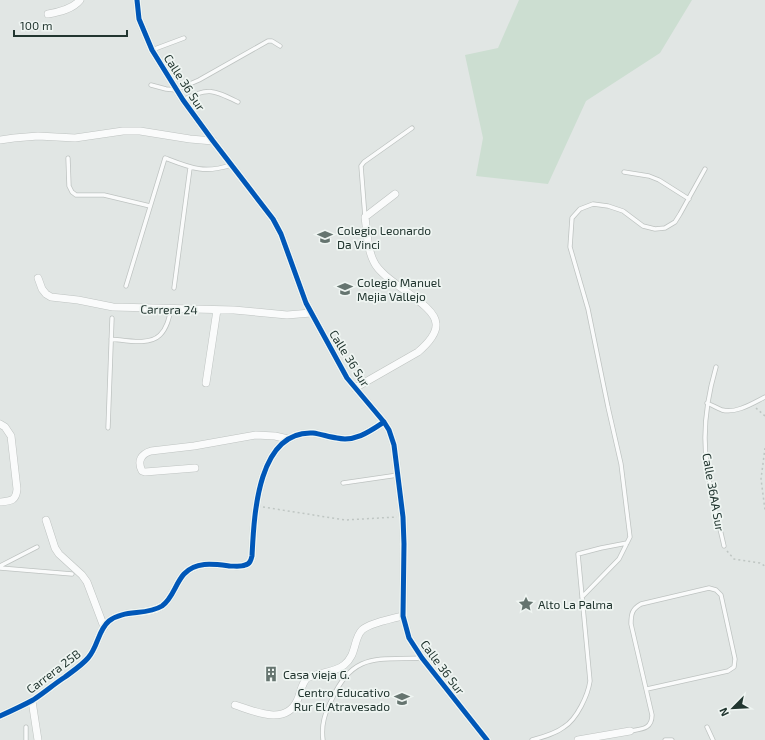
<svg xmlns="http://www.w3.org/2000/svg" width="765" height="740" font-family="'Exo 2',sans-serif">
<style>
.green{fill:#ccded1}
.lines{fill:none;stroke-linecap:round;stroke-linejoin:round}
.lane-casing{stroke:#bec3c1;stroke-width:5}
.street-casing{stroke:#bec3c1;stroke-width:8}
.path{stroke:#bfc6c3;stroke-width:1.5;stroke-dasharray:2 3;stroke-linecap:butt}
.lane{stroke:#fafbfb;stroke-width:3.5}
.street{stroke:#fafbfb;stroke-width:7}
.cycleway-casing{stroke:#eff5f2;stroke-width:8}
.cycleway{stroke:#0057b8;stroke-width:5}
.labels{text-anchor:middle;dominant-baseline:central;stroke-width:3.5;stroke-linejoin:round;paint-order:stroke}
.street-label{font-size:12px;fill:#223630;stroke:#eff5f2}
.poi-label{font-size:12px;fill:#223630;stroke:#eff5f2;text-anchor:start}
</style>
<rect width="100%" height="100%" fill="#e1e6e4"/>
<!-- green -->
<path class="green" d="M 519,0 L 692,0 L 660,53 L 586,101 L 548,184 L 476,176 L 483,138 L 465,55 L 498,48 Z"/>
<g class="lines">
<!-- lane casing -->
<g class="lane-casing">
<path id="lane" d="M 152,50 L 184,38
M 151,85 L 166,89 L 176,90 L 199,80 L 268,41 L 272,41 L 280,46
M 183,100 C 208,87 213,90 238,102
M 68,158 L 69,186 L 72,192 L 76,195 L 104,195 L 150,206
M 624,172 L 649,176 L 659,180 L 689,199
M 365,217 L 361,166 L 364,162 L 412,128
M 126,286 L 165,158 C 191,168 204,174 231,165
M 174,288 L 190,168
M 111,339 C 125,340 149,346 160,335 C 167,328 169,318 171,309
M 716,367 C 707,398 702,432 707,465 C 710,492 718,519 724,546
M 707,403 C 712,405 717,408 722,410 C 736,414 753,403 765,397
M 108,428 L 112,318
M 343,483 L 398,475
M 0,566 L 37,547
M 0,568 L 72,574
M 582,597 L 619,559 L 630,537 L 621,464 L 608,407 L 588,309 L 570,247 L 572,218 L 580,209 L 593,204 L 608,206 L 623,211 L 643,226 L 655,229 L 665,228 L 675,222 L 680,214 L 705,169
M 707,727 L 713,740
M 630,731 C 642,729 652,729 652,715 L 631,624 C 631,614 632,609 641,604 L 709,588 L 716,590 L 721,595 L 735,659 L 734,667 L 728,671 L 647,689
M 26,740 L 26,727
M 323,740 C 321,724 325,713 332,699 C 353,652 378,660 421,658
M 532,740 C 543,737 555,734 564,727 C 577,719 588,695 590,681 L 578,554 L 601,548 L 627,543
M 665,740 L 672,740"/>
</g>
<!-- street casing -->
<g class="street-casing">
<path id="street" d="M 137,0 L 139,19 L 152,50 L 183,100 L 213,141 L 273,219 L 281,234 L 306,303 L 347,378 L 384,422 L 389,430 L 394,445 L 403,517 L 404,544 L 403,616 L 409,638 L 422,658 L 487,740
M 48,14 C 59,12 73,9 80,0
M 0,140 L 14,138 L 38,136 L 75,138 L 123,131 L 140,131 L 190,139 L 213,141
M 38,278 L 42,289 L 46,294 L 51,297 L 78,300 L 113,307 L 234,310 L 287,315 L 311,313
M 206,383 L 217,310
M 355,388 L 418,352 C 425,346 437,335 436,324 C 436,304 383,282 374,262 C 367,249 367,231 365,217 L 395,194
M 0,424 L 5,427 L 11,436 L 17,489 C 16,501 11,501 0,502
M 195,468 L 145,472 L 142,471 C 137,461 141,454 151,451 L 194,446 L 256,435 L 275,436 L 288,439
M 46,520 L 55,548 L 59,554 L 82,575 L 87,582 L 104,627
M 32,701 L 38,740
M 235,705 C 254,711 285,726 297,701 C 301,693 301,684 307,678 C 319,672 334,673 344,665 C 357,655 353,639 362,630 C 368,624 394,618 403,616
M 0,716 C 11,711 22,706 33,700 C 44,693 54,684 65,677 C 73,671 82,665 88,658 C 98,647 98,630 109,621 C 124,609 146,616 162,606 C 173,598 175,584 184,574 C 196,561 214,564 230,566 C 235,566 241,567 245,565 C 250,564 251,560 252,556 C 254,517 257,430 313,433 C 321,434 329,437 337,438 C 355,442 369,432 384,422
M 578,740 L 630,731"/>
</g>
<!-- path -->
<path class="path" d="M 756,408 L 765,416
M 765,448 L 761,479 L 765,510
M 263,507 L 345,520 L 397,517
M 727,551 L 734,559 L 760,563 L 765,566"/>
<!-- lane -->
<use href="#lane" class="lane"/>
<!-- street -->
<use href="#street" class="street"/>
<!-- cycleway casing -->
<g class="cycleway-casing">
<path id="cycleway" d="M 137,0 L 139,19 L 152,50 L 183,100 L 213,141 L 273,219 L 281,234 L 306,303 L 347,378 L 384,422 L 389,430 L 394,445 L 403,517 L 404,544 L 403,616 L 409,638 L 422,658 L 487,740
M 0,716 C 11,711 22,706 33,700 C 44,693 54,684 65,677 C 73,671 82,665 88,658 C 98,647 98,630 109,621 C 124,609 146,616 162,606 C 173,598 175,584 184,574 C 196,561 214,564 230,566 C 235,566 241,567 245,565 C 250,564 251,560 252,556 C 254,517 257,430 313,433 C 321,434 329,437 337,438 C 355,442 369,432 384,422"/>
</g>
<!-- cycleway -->
<use href="#cycleway" class="cycleway"/>
</g>
<!-- icons -->
<defs>
<g id="school-bare" transform="scale(1.2)"><path d="M0-5L7-2L0 1L-7-2ZM-4 1L0 2.5L4 1V4Q0 6-4 4Z" fill="#65746f" stroke="#eff5f2" stroke-width="2.5" paint-order="stroke"/></g>
<g id="sight-bare" transform="scale(1.2)"><path d="M0-6L1.8-2.2L6-1.7L2.9 1.2L3.7 5.4L0 3.3L-3.7 5.4L-2.9 1.2L-6-1.7L-1.8-2.2Z" fill="#65746f" stroke="#eff5f2" stroke-width="2.5" paint-order="stroke"/></g>
<g id="building-bare" transform="scale(1.2)"><path d="M-4-6H4V6H1V3H-1V6H-4ZM-2.5-4.3h1.7v1.8h-1.7ZM.8-4.3h1.7v1.8H.8ZM-2.5-1h1.7V.8h-1.7ZM.8-1h1.7V.8H.8Z" fill="#65746f" stroke="#eff5f2" stroke-width="2.5" paint-order="stroke"/></g>
</defs>
<g fill-rule="evenodd">
<use href="#school-bare" x="325" y="237"/>
<use href="#school-bare" x="345" y="289"/>
<use href="#sight-bare" x="526" y="604"/>
<use href="#building-bare" x="271" y="674"/>
<use href="#school-bare" x="402" y="699"/>
</g>
<g class="labels">
<!-- street labels -->
<g class="street-label">
<text transform="translate(185 82) rotate(57)">Calle 36 Sur</text>
<text transform="translate(169 309) rotate(1)">Carrera 24</text>
<text transform="translate(350 358) rotate(58)">Calle 36 Sur</text>
<text transform="translate(714 492) rotate(80)">Calle 36AA Sur</text>
<text transform="translate(443 667) rotate(53)">Calle 36 Sur</text>
<text transform="translate(53 671) rotate(-37)">Carrera 25B</text>
</g>
<!-- poi labels -->
<g class="poi-label">
<text x="337" y="230">Colegio Leonardo<tspan x="337" dy="14">Da Vinci</tspan></text>
<text x="357" y="282">Colegio Manuel<tspan x="357" dy="14">Mejia Vallejo</tspan></text>
<text x="538" y="604">Alto La Palma</text>
<text x="283" y="674">Casa vieja G.</text>
<text x="390" y="692" text-anchor="end">Centro Educativo<tspan x="390" dy="14">Rur El Atravesado</tspan></text>
</g>
</g>
<!-- north arrow -->
<g transform="translate(733 708) rotate(246)" stroke="#eff5f2" stroke-width="3" paint-order="stroke">
<path d="M0-3L7 15L0 10L-7 15Z" fill="#223630"/>
<text y="-6" font-size="11" font-weight="bold" text-anchor="middle" fill="#223630">N</text>
</g>
<!-- scale -->
<path d="M14 30v6h113v-6" fill="none" stroke="#223630" stroke-width="2"/>
<text x="20" y="30" font-size="12" fill="#223630" stroke="#eff5f2" stroke-width="3" paint-order="stroke">100 m</text>
</svg>
